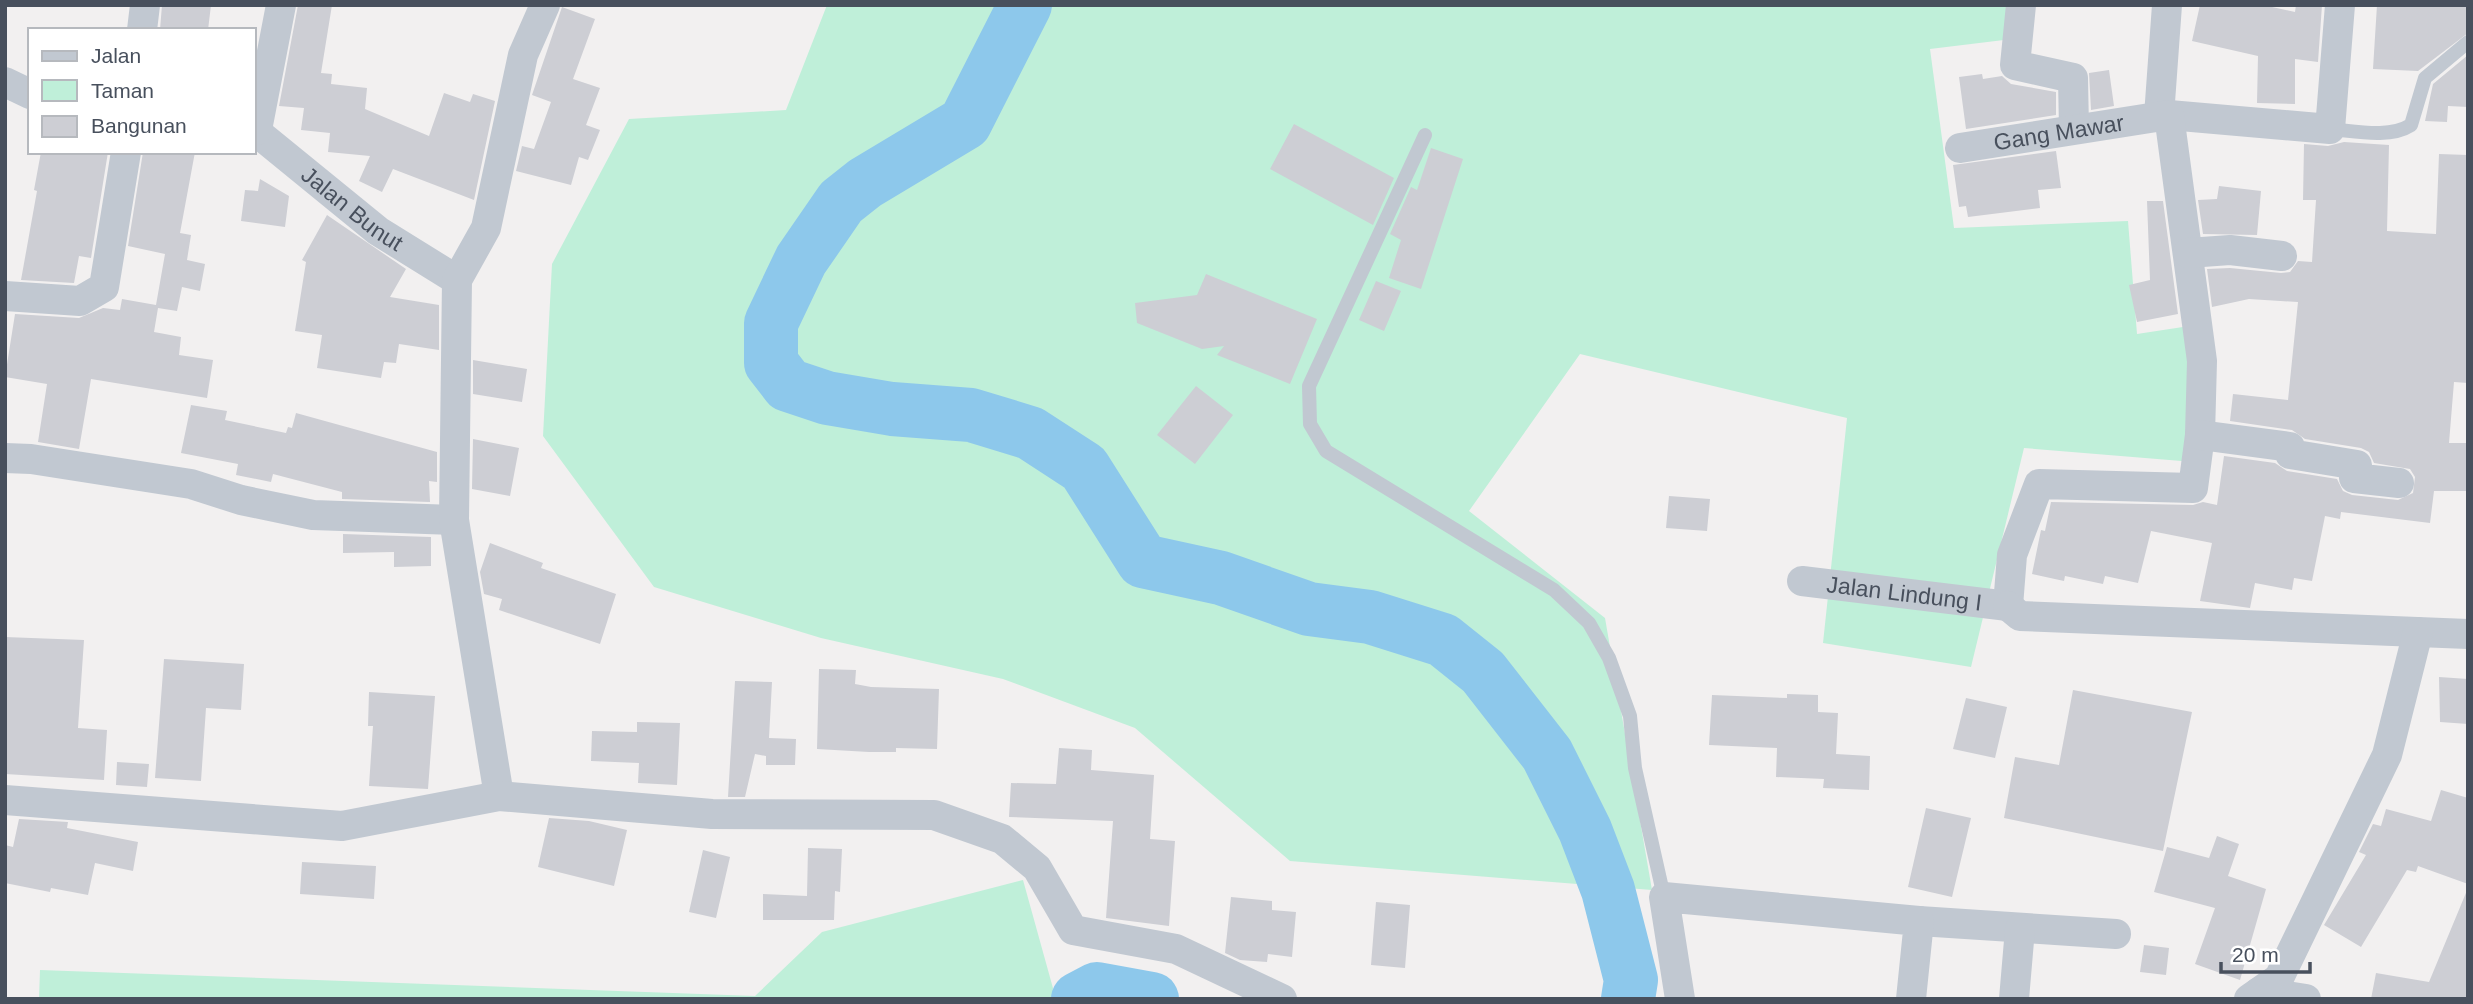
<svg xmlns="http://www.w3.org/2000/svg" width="2473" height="1004" font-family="Helvetica,sans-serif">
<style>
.green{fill:#bfefd9}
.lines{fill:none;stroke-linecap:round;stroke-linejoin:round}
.river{stroke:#8dc8eb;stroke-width:54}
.building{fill:#cdced4}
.service{stroke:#c1c8d1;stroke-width:14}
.minor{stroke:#c1c8d1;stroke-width:30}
.labels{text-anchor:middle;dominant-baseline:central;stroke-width:5;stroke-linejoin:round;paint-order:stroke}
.street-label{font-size:23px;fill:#48505d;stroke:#fff}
</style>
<rect width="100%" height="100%" fill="#f2f0f0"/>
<!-- green -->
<path class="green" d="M 827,5 L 2016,5 L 2012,39 L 1930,49 L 1954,228 L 2128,221 L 2137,334 L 2209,323 L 2206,463 L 2024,448 L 1971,667 L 1823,643 L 1847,418 L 1580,354 L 1469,511 L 1605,618 L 1652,890 L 1290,861 L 1135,728 L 1003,679 L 821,638 L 654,587 L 543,436 L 552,264 L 629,119 L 786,110 Z
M 1023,880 L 1056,999 L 39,999 L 40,970 L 755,996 L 822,932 Z"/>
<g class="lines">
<!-- river -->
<path class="river" d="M 1025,5 L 965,123 L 865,183 L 841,202 L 801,260 L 771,323 L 771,363 L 788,385 L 827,398 L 892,409 L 971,415 L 1030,433 L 1084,468 L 1143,561 L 1221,578 L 1309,609 L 1370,617 L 1443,640 L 1483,672 L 1547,754 L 1585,830 L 1608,890 L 1631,980 L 1628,999
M 1078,999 L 1097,989 L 1152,999"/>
</g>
<!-- building -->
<path class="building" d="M 162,5 L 211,5 L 208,30 L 160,30 Z
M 298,5 L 332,5 L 321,73 L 332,74 L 331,84 L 367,88 L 365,109 L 429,136 L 444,93 L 470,102 L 473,94 L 495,101 L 474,200 L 393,169 L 382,192 L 359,181 L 370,156 L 328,152 L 330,133 L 301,130 L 304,108 L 279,106 Z
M 2200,5 L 2263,5 L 2295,12 L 2296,5 L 2322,5 L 2318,62 L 2295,59 L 2295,104 L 2257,103 L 2258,56 L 2192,41 Z
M 2377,5 L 2468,5 L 2468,33 L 2418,71 L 2373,69 Z
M 562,7 L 595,19 L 573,79 L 600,88 L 586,125 L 600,130 L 588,160 L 579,157 L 571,185 L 516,171 L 522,146 L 534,149 L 551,102 L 532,95 Z
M 2468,55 L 2468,107 L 2448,106 L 2447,122 L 2425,121 L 2433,84 Z
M 2109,70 L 2114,106 L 2091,110 L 2089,73 Z
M 1982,74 L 1983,79 L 2002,76 L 2011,84 L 2056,92 L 2056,115 L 1966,129 L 1959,77 Z
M 1294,124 L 1394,178 L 1373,225 L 1270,169 Z
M 2344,142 L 2389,145 L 2387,231 L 2436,234 L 2439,154 L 2468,155 L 2468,383 L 2454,382 L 2449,443 L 2468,443 L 2468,491 L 2434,491 L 2430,523 L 2341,512 L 2340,519 L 2325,516 L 2312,581 L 2294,578 L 2292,590 L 2255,583 L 2250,608 L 2200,601 L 2212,543 L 2151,531 L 2138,583 L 2105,576 L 2103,584 L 2065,576 L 2064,581 L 2032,574 L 2041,530 L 2045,531 L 2051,502 L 2193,505 L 2203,502 L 2217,505 L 2224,456 L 2275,463 L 2287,471 L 2337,479 L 2343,491 L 2352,495 L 2398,500 L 2413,493 L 2415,477 L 2410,469 L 2374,463 L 2369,452 L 2361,448 L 2305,439 L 2292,430 L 2230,421 L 2233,394 L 2288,400 L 2298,302 L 2249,299 L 2212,307 L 2207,269 L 2230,268 L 2281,273 L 2290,272 L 2298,261 L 2312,262 L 2316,200 L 2303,200 L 2304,144 L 2328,146 Z
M 1431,148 L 1463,159 L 1421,289 L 1389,278 L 1401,240 L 1390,234 L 1411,187 L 1417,190 Z
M 2056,151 L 2061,188 L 2038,190 L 2040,208 L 1968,217 L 1966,206 L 1959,207 L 1953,165 Z
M 41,152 L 108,152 L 91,258 L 79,256 L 74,283 L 21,280 L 37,191 L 34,190 Z
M 143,152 L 195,152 L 180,233 L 191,235 L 187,260 L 205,264 L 200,291 L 182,287 L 177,311 L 158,308 L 154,332 L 181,337 L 179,355 L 213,360 L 207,398 L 91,379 L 79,449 L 38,442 L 47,384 L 5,377 L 15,314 L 79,318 L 103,308 L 120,310 L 122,299 L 156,305 L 165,254 L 128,246 Z
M 260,179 L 289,196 L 285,227 L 241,221 L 245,190 L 258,191 Z
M 2219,186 L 2261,191 L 2257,235 L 2203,234 L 2198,200 L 2217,199 Z
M 2147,201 L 2163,201 L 2178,314 L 2137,322 L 2129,285 L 2150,280 Z
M 327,215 L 406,269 L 390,297 L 439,305 L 439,350 L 399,344 L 396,363 L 384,362 L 381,378 L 317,368 L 322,335 L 295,331 L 306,262 L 302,260 Z
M 1206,274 L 1317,319 L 1290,384 L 1217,355 L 1224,346 L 1202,349 L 1137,323 L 1135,303 L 1197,295 Z
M 1376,281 L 1401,291 L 1384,331 L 1359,320 Z
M 473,360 L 527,369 L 522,402 L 473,394 Z
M 1196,386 L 1233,415 L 1195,464 L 1157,435 Z
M 191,405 L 227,411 L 225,420 L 286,433 L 288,427 L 292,428 L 296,413 L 437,452 L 437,482 L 429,481 L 430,502 L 342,499 L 342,492 L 273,474 L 271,482 L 236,475 L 238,464 L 181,453 Z
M 473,439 L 519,448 L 510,496 L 472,489 Z
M 1669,496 L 1710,499 L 1707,531 L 1666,528 Z
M 343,534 L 431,537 L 431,566 L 394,567 L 394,552 L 343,553 Z
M 490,543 L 543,563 L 541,568 L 616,594 L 600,644 L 499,610 L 502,599 L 484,594 L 480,572 Z
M 5,637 L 84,640 L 78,728 L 107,730 L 104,780 L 5,774 Z
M 164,659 L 244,664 L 241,710 L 206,708 L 201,781 L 155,778 Z
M 819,669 L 856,670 L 855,684 L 871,687 L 939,689 L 937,749 L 896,748 L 896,752 L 869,752 L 817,749 Z
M 2439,677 L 2468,679 L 2468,724 L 2440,722 Z
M 735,681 L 772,682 L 769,738 L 796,739 L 795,765 L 766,765 L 766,756 L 755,754 L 745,797 L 728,797 Z
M 2073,690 L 2192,712 L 2163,851 L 2004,818 L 2015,757 L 2059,765 Z
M 369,692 L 435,696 L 428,789 L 369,786 L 373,726 L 368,726 Z
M 1787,694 L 1818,695 L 1818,712 L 1838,713 L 1836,754 L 1870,756 L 1869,790 L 1823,788 L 1824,779 L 1776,777 L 1777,748 L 1709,745 L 1712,695 L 1787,698 Z
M 1966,698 L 2007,707 L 1995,758 L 1953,749 Z
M 637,722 L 680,723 L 677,785 L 638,783 L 639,763 L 591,761 L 592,731 L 637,732 Z
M 1059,748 L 1092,750 L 1091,770 L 1154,775 L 1150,839 L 1175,841 L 1169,926 L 1106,918 L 1113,821 L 1009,817 L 1011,783 L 1056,784 Z
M 117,762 L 149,764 L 147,787 L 116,785 Z
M 2441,790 L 2468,798 L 2468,884 L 2418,866 L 2416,872 L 2407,870 L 2361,947 L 2324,925 L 2366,855 L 2359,852 L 2373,824 L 2381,826 L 2386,809 L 2431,821 Z
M 1926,808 L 1971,818 L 1952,897 L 1908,887 Z
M 549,818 L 589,821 L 627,830 L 614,886 L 538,867 Z
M 19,819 L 68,822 L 67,828 L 138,842 L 133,871 L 95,863 L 88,895 L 51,888 L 50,892 L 5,883 L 5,845 L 13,847 Z
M 2217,836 L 2239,844 L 2228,876 L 2266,889 L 2240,980 L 2195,964 L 2215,908 L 2154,892 L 2167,847 L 2209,858 Z
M 808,848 L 842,849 L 840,892 L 835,891 L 834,920 L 763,920 L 763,894 L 807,896 Z
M 703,850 L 730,857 L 716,918 L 689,912 Z
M 302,862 L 376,866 L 374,899 L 300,894 Z
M 2468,888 L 2468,999 L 2371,999 L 2376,973 L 2429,982 Z
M 1231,897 L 1272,901 L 1272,910 L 1296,912 L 1292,957 L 1268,954 L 1267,962 L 1240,960 L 1225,953 Z
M 1376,902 L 1410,905 L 1405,968 L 1371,965 Z
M 2144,945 L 2169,948 L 2166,975 L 2140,972 Z"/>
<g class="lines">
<!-- service -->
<path class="service" d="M 2330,129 C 2355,131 2389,139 2411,125 L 2425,78 L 2468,42
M 1425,135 L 1309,386 L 1310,424 L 1326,451 L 1554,590 L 1589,623 L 1609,658 L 1630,716 L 1635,768 L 1664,897"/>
<!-- minor -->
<g class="minor">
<path d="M 2021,5 L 2015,65 L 2073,78 L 2074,129"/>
<path d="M 142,30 L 145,5"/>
<path d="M 5,82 L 30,94"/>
<path d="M 2169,115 L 2330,129 L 2340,5"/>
<path d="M 2159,116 L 2167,5"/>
<path id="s1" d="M 254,130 L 378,231 L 457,280"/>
<path d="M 257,130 L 281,5"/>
<path id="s2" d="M 1960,148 L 2169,115 L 2202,361 L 2200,435 L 2193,488 L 2039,484 L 2012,555 L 2008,606"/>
<path d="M 2188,253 L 2230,250 L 2282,256"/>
<path d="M 5,296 L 80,301 L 104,287 L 126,152"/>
<path d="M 2200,435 L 2290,447 L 2290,454 L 2357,465 L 2354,478 L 2399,483"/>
<path d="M 5,458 L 31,459 L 191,484 L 241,500 L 313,515 L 454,520"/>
<path id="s3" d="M 1802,581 L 2008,606"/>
<path d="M 2008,606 L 2020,616 L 2468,634"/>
<path d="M 499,796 L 454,520 L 457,280 L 486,228 L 523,55 L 545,5"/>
<path d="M 5,800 L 342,826 L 499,796 L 712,814 L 934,815 L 1002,839 L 1037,868 L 1073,930 L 1176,949 L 1282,999"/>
<path d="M 1919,921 L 2116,934"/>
<path d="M 2259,992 L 2306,999"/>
<path d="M 1680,999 L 1664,897 L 1919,921 L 1911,999"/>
<path d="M 2014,999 L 2020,929"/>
<path d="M 2249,999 L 2279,978 L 2387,755 L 2418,632"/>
</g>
</g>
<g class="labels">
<!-- street labels -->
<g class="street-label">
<text stroke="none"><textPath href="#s2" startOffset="100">Gang Mawar</textPath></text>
<text stroke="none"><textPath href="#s1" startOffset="126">Jalan Bunut</textPath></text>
<text stroke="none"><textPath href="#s3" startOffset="103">Jalan Lindung I</textPath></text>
</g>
</g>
<!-- border -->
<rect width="2473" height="1004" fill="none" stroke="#48505d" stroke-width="14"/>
<!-- legend -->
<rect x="28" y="28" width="228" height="126" fill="#ffffff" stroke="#b6b9be" stroke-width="2"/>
<rect x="42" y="51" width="35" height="10" fill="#c1c8d1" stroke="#b6b9be" stroke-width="2"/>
<text x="91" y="63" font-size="21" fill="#48505d">Jalan</text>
<rect x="42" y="80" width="35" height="21" fill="#bfefd9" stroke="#b6b9be" stroke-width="2"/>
<text x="91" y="98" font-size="21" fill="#48505d">Taman</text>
<rect x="42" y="116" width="35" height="21" fill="#cdced4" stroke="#b6b9be" stroke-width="2"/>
<text x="91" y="133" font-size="21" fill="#48505d">Bangunan</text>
<!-- scale -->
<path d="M2221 962v10h89v-10" fill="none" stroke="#48505d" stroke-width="3.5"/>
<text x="2232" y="962" font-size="21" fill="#48505d" stroke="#ffffff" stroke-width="5" paint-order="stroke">20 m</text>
</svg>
